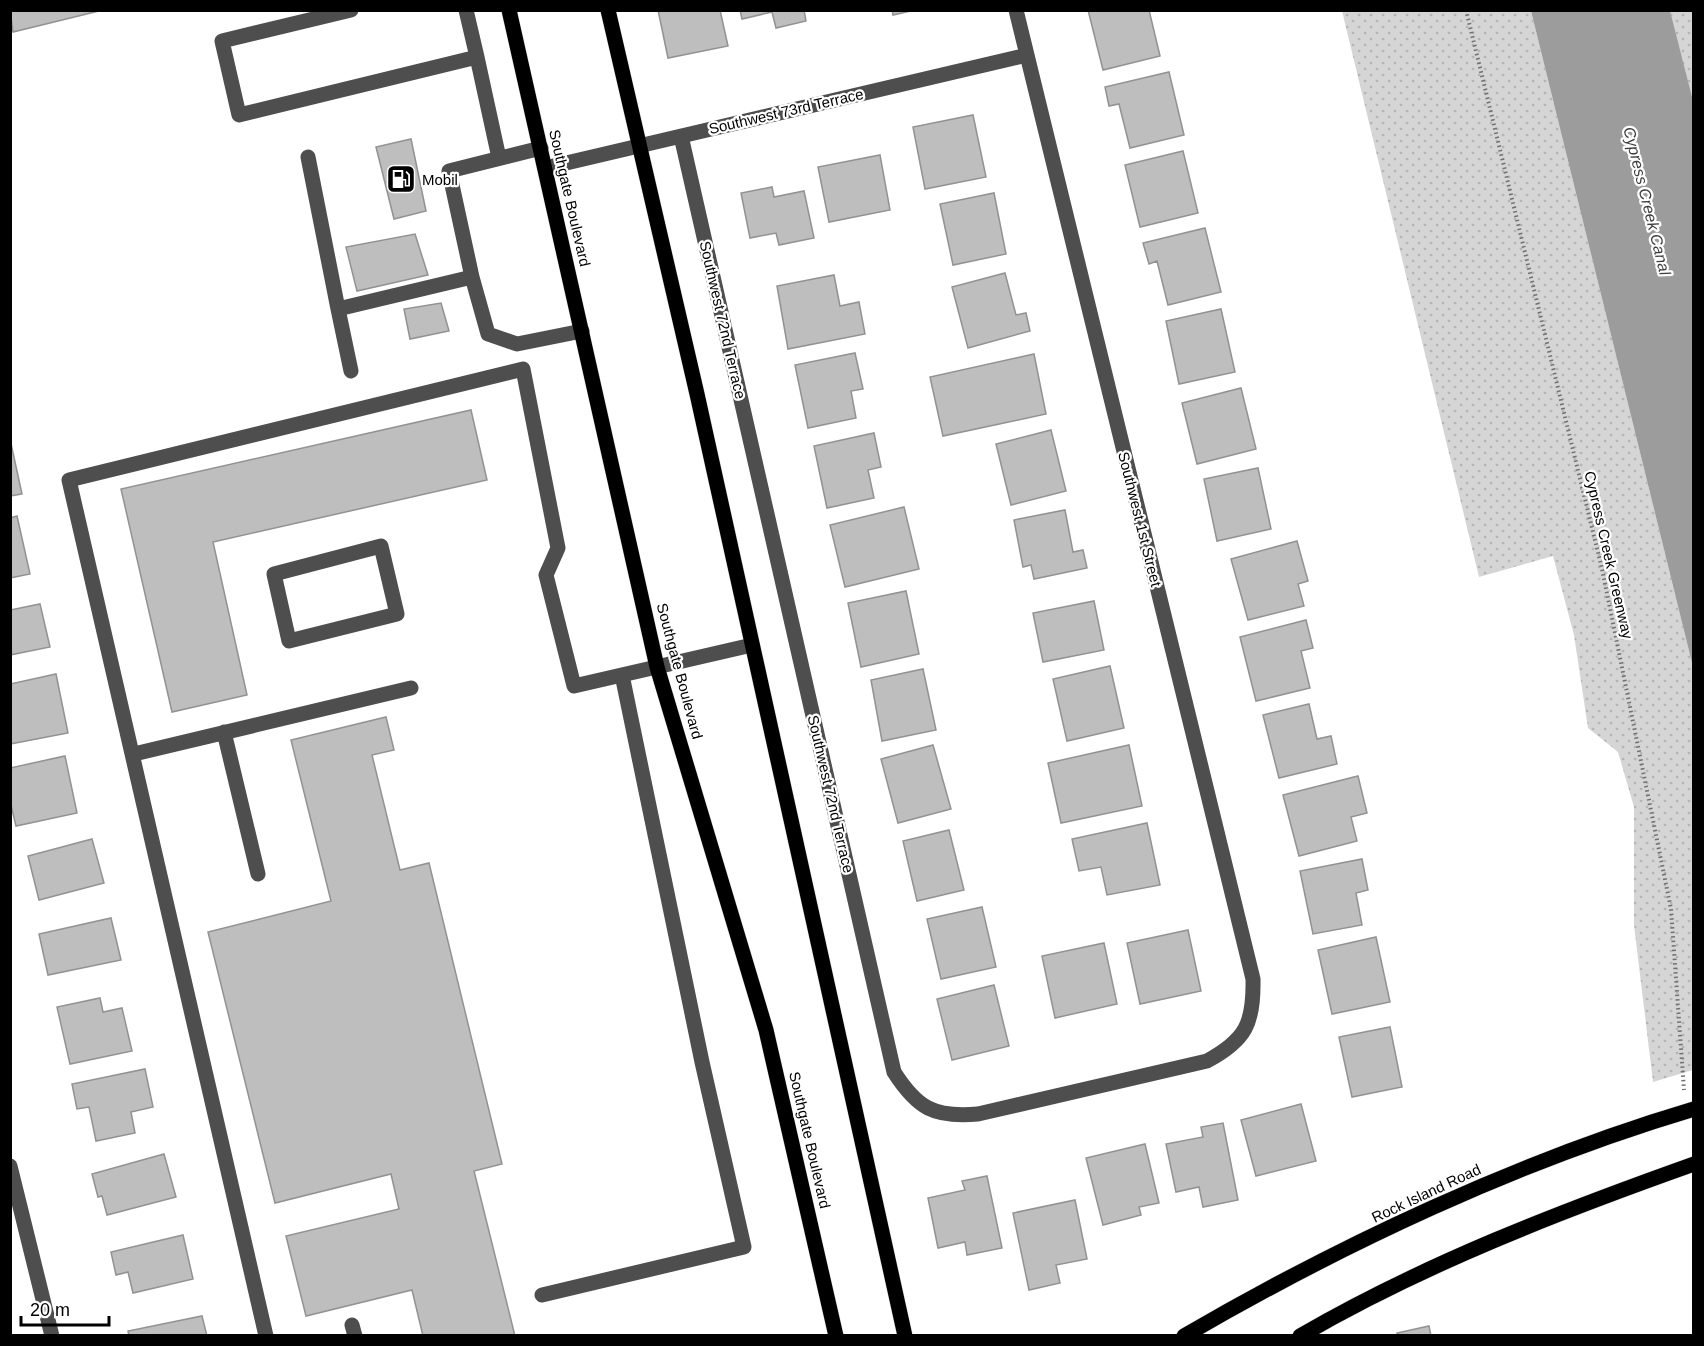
<svg xmlns="http://www.w3.org/2000/svg" width="1704" height="1346" font-family="Arial,sans-serif">
<style>
.grass{fill:url(#grass-dots)}
.water{fill:#9c9c9c}
.building{fill:#bebebe;stroke:#929292;stroke-width:1.5}
.lines{fill:none;stroke-linecap:round;stroke-linejoin:round}
.major-casing{stroke:#dbdbdb;stroke-width:16}
.path{stroke:#707070;stroke-width:4;stroke-dasharray:1.5 3;stroke-linecap:butt}
.minor{stroke:#4e4e4e;stroke-width:15}
.major{stroke:#000;stroke-width:15}
.labels{text-anchor:middle;dominant-baseline:central;stroke-width:4.5;stroke-linejoin:round;paint-order:stroke}
.street-label{font-size:15px;fill:#000;stroke:#fff}
.poi-label{font-size:15px;fill:#000;stroke:#fff;text-anchor:start}
.water-label{font-size:16px;font-style:italic;fill:#3d3d3d;stroke:#fff}
</style>
<defs>
<pattern id="grass-dots" width="8" height="8" patternUnits="userSpaceOnUse" patternTransform="scale(1.5)"><rect width="8" height="8" fill="#d5d5d5"/><path d="M2 2h.1M6 6h.1" fill="none" stroke="#b5b5b5" stroke-width="1.8" stroke-linecap="round"/></pattern>
</defs>
<rect width="100%" height="100%" fill="#fff"/>
<!-- grass -->
<path class="grass" d="M 1342,11 L 1531,11 L 1693,667 L 1693,1070 L 1653,1082 L 1634,925 L 1634,807 L 1618,752 L 1588,728 L 1574,635 L 1553,556 L 1479,577 Z
M 1660,11 L 1693,11 L 1693,144 Z"/>
<!-- water -->
<path class="water" d="M 1531,11 L 1670,11 L 1693,101 L 1693,667 Z"/>
<!-- building -->
<path class="building" d="M 10,10 L 103,10 L 13,32 Z
M 658,10 L 720,10 L 728,46 L 668,58 Z
M 740,10 L 804,10 L 806,21 L 776,28 L 772,12 L 742,19 Z
M 892,10 L 915,10 L 893,15 Z
M 1088,10 L 1149,10 L 1160,56 L 1103,70 Z
M 1169,72 L 1184,135 L 1130,148 L 1119,104 L 1109,106 L 1105,87 Z
M 973,115 L 986,177 L 925,189 L 913,127 Z
M 411,139 L 426,211 L 394,219 L 376,147 Z
M 1183,151 L 1198,213 L 1140,227 L 1125,165 Z
M 880,155 L 890,210 L 829,222 L 818,167 Z
M 772,187 L 774,197 L 804,191 L 814,238 L 779,245 L 776,233 L 750,238 L 741,193 Z
M 994,193 L 1006,254 L 953,265 L 940,204 Z
M 1205,228 L 1221,292 L 1168,305 L 1157,261 L 1149,264 L 1143,243 Z
M 415,234 L 428,275 L 357,291 L 346,247 Z
M 1005,273 L 1016,315 L 1026,313 L 1030,331 L 968,348 L 952,287 Z
M 834,275 L 840,306 L 859,302 L 865,334 L 788,349 L 777,286 Z
M 441,303 L 449,331 L 410,339 L 404,309 Z
M 1221,309 L 1235,372 L 1179,384 L 1166,321 Z
M 855,353 L 863,389 L 851,391 L 856,418 L 808,428 L 795,365 Z
M 1034,354 L 1046,414 L 943,436 L 930,377 Z
M 1241,388 L 1256,449 L 1197,464 L 1182,403 Z
M 471,410 L 487,480 L 213,542 L 247,695 L 172,712 L 121,489 Z
M 1051,430 L 1066,491 L 1011,505 L 996,444 Z
M 874,433 L 881,467 L 868,470 L 874,498 L 827,508 L 814,446 Z
M 10,439 L 22,494 L 10,496 Z
M 1258,468 L 1271,529 L 1217,541 L 1204,479 Z
M 904,507 L 919,569 L 845,587 L 830,525 Z
M 1065,510 L 1073,552 L 1083,550 L 1087,568 L 1034,579 L 1031,565 L 1023,567 L 1014,520 Z
M 17,516 L 30,574 L 10,578 L 10,518 Z
M 1297,541 L 1308,581 L 1298,584 L 1304,606 L 1248,620 L 1231,559 Z
M 906,591 L 919,654 L 861,667 L 848,603 Z
M 1094,601 L 1104,650 L 1043,662 L 1033,613 Z
M 40,604 L 50,647 L 10,655 L 10,610 Z
M 1306,620 L 1313,648 L 1301,651 L 1310,688 L 1256,701 L 1240,637 Z
M 1110,666 L 1124,728 L 1067,741 L 1053,679 Z
M 923,669 L 936,730 L 882,741 L 871,680 Z
M 56,674 L 68,733 L 10,744 L 10,684 Z
M 1309,704 L 1317,739 L 1331,736 L 1337,764 L 1279,778 L 1263,715 Z
M 386,717 L 394,750 L 372,755 L 400,870 L 429,863 L 502,1164 L 474,1171 L 515,1336 L 423,1336 L 412,1290 L 306,1316 L 286,1236 L 399,1209 L 391,1174 L 275,1203 L 208,932 L 331,901 L 291,740 Z
M 933,745 L 951,809 L 898,823 L 881,759 Z
M 1129,745 L 1142,806 L 1061,823 L 1048,763 Z
M 65,756 L 77,813 L 16,826 L 10,801 L 10,768 Z
M 1358,776 L 1367,813 L 1351,817 L 1357,841 L 1299,856 L 1283,795 Z
M 1147,823 L 1160,885 L 1107,895 L 1101,867 L 1079,871 L 1072,839 Z
M 949,830 L 964,890 L 917,901 L 903,841 Z
M 92,839 L 104,883 L 39,900 L 28,856 Z
M 1362,859 L 1368,890 L 1356,893 L 1362,925 L 1313,934 L 1300,871 Z
M 982,907 L 996,967 L 941,979 L 927,919 Z
M 111,918 L 121,960 L 48,975 L 39,934 Z
M 1188,930 L 1201,991 L 1140,1004 L 1127,943 Z
M 1376,937 L 1390,1002 L 1332,1014 L 1318,950 Z
M 1104,943 L 1117,1004 L 1055,1018 L 1042,956 Z
M 994,985 L 1009,1046 L 952,1060 L 937,999 Z
M 100,998 L 103,1012 L 122,1008 L 132,1051 L 70,1064 L 57,1007 Z
M 1390,1027 L 1402,1087 L 1352,1097 L 1339,1037 Z
M 145,1069 L 153,1107 L 131,1112 L 135,1133 L 96,1141 L 89,1107 L 77,1109 L 72,1084 Z
M 1301,1104 L 1316,1161 L 1256,1176 L 1241,1120 Z
M 1223,1123 L 1238,1200 L 1203,1207 L 1199,1187 L 1176,1192 L 1166,1144 L 1203,1137 L 1201,1127 Z
M 1145,1144 L 1159,1203 L 1139,1207 L 1141,1215 L 1103,1225 L 1086,1158 Z
M 164,1154 L 176,1197 L 107,1215 L 102,1196 L 98,1197 L 92,1174 Z
M 987,1176 L 1002,1248 L 967,1255 L 965,1242 L 938,1248 L 928,1198 L 965,1190 L 962,1181 Z
M 1075,1200 L 1087,1259 L 1056,1265 L 1060,1283 L 1029,1290 L 1013,1213 Z
M 183,1235 L 193,1279 L 133,1293 L 128,1272 L 116,1275 L 111,1252 Z
M 202,1316 L 207,1336 L 129,1336 L 128,1331 Z
M 1429,1326 L 1431,1336 L 1398,1336 L 1397,1333 Z"/>
<g class="lines">
<!-- major casing -->
<g class="major-casing">
<path id="major" d="M 509,10 L 657,667 L 766,1030 L 836,1336
M 608,10 L 697,394 L 905,1336
M 1184,1336 C 1342,1244 1519,1161 1694,1109
M 1300,1336 C 1424,1264 1559,1212 1694,1164"/>
</g>
<!-- path -->
<path class="path" d="M 1466,10 L 1602,569 L 1671,909 L 1684,1090"/>
<!-- minor -->
<path class="minor" d="M 351,10 L 222,41 L 239,115 L 477,57 L 499,158
M 466,10 L 477,57
M 681,136 L 894,1072 C 917,1108 934,1118 978,1114 L 1207,1061 C 1246,1040 1254,1023 1253,979 L 1016,10
M 541,148 L 449,171 L 472,277 L 488,334 L 517,344 L 582,331
M 308,157 L 338,309 L 472,277
M 545,168 L 1027,55
M 338,309 L 351,371
M 381,546 L 397,614 L 289,641 L 274,574 Z
M 224,732 L 258,874
M 134,754 L 411,688
M 10,1166 L 52,1336
M 542,1295 L 744,1247 L 702,1062 L 622,675
M 352,1325 L 355,1336
M 266,1336 L 69,480 L 523,369 L 558,548 L 546,575 L 574,686 L 752,645"/>
<!-- major -->
<use href="#major" class="major"/>
</g>
<!-- icons -->
<defs>
<g id="fuel-square" transform="scale(1.5)"><rect x="-9" y="-9" width="18" height="18" rx="4" fill="#000" stroke="#fff"/><path d="M-5.5-6h7V0h2V4h1.3V-2.5L3-4.5l.8-.8L6-3V5H2.5V1h-1V6h-7ZM-4.2-4.7v3.2H.2V-4.7Z" fill="#fff"/></g>
</defs>
<g fill-rule="evenodd">
<use href="#fuel-square" x="401" y="179"/>
</g>
<g class="labels">
<!-- street labels -->
<g class="street-label">
<text transform="translate(786 111) rotate(-13)">Southwest 73rd Terrace</text>
<text transform="translate(570 198) rotate(77)">Southgate Boulevard</text>
<text transform="translate(723 320) rotate(77)">Southwest 72nd Terrace</text>
<text transform="translate(1140 519) rotate(76)">Southwest 1st Street</text>
<text transform="translate(1609 555) rotate(77)">Cypress Creek Greenway</text>
<text transform="translate(680 671) rotate(75)">Southgate Boulevard</text>
<text transform="translate(831 794) rotate(77)">Southwest 72nd Terrace</text>
<text transform="translate(810 1140) rotate(77)">Southgate Boulevard</text>
<text transform="translate(1426 1193) rotate(-25)">Rock Island Road</text>
</g>
<!-- poi labels -->
<g class="poi-label">
<text x="422" y="179">Mobil</text>
</g>
<!-- water labels -->
<g class="water-label">
<text transform="translate(1647 201) rotate(76)">Cypress Creek Canal</text>
</g>
</g>
<!-- border -->
<rect width="1704" height="1346" fill="none" stroke="#000000" stroke-width="24"/>
<!-- scale -->
<path d="M21 1316v9h88v-9" fill="none" stroke="#000000" stroke-width="3"/>
<text x="30" y="1316" font-size="18" fill="#000000" stroke="#ffffff" stroke-width="4.5" paint-order="stroke">20 m</text>
</svg>
